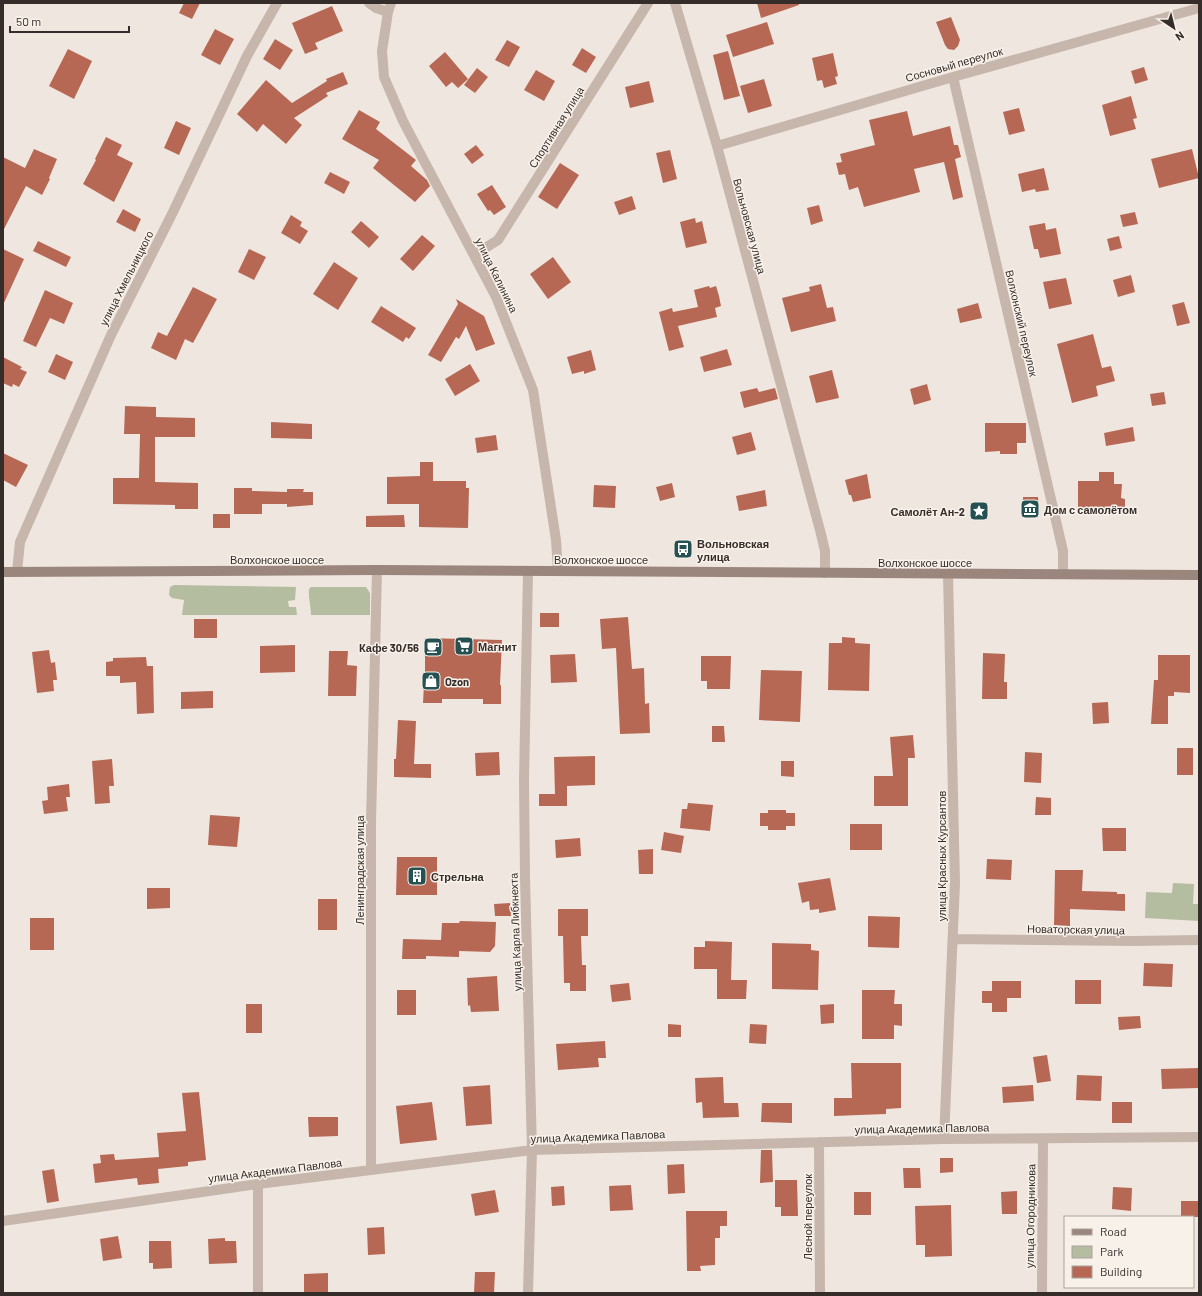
<svg xmlns="http://www.w3.org/2000/svg" width="1202" height="1296" font-family="Barlow,sans-serif">
<style>
.green{fill:#b5bda0}
.building{fill:#b76855}
.lines{fill:none;stroke-linecap:round;stroke-linejoin:round}
.minor{stroke:#c6b6ac;stroke-width:10}
.secondary{stroke:#9a867d;stroke-width:10}
.labels{text-anchor:middle;dominant-baseline:central;stroke-width:3;stroke-linejoin:round;paint-order:stroke}
.street-label{font-size:11px;fill:#352d2a;stroke:#f8f1ea}
.poi-label{font-size:11px;font-weight:bold;fill:#352d2a;stroke:#f8f1ea;text-anchor:start}
</style>
<rect width="100%" height="100%" fill="#efe7df"/>
<!-- green -->
<path class="green" d="M 174,585 L 296,587 L 295,600 L 288,601 L 289,607 L 296,607 L 297,615 L 182,615 L 184,600 L 172,598 L 169,595 L 170,587 Z
M 311,587 L 366,587 L 370,593 L 370,615 L 311,615 C 311,606 308,598 309,589 Z
M 1173,883 L 1194,884 L 1193,904 L 1199,904 L 1199,921 L 1145,918 L 1146,892 L 1172,893 Z"/>
<!-- building -->
<path class="building" d="M 184,3 L 200,3 L 192,19 L 179,13 Z
M 757,3 L 799,3 L 799,5 L 761,18 Z
M 332,6 L 343,31 L 315,43 L 318,49 L 305,54 L 292,23 Z
M 951,17 L 960,40 L 958,46 L 954,50 L 948,49 L 945,45 L 936,22 Z
M 767,22 L 774,44 L 733,57 L 726,35 Z
M 215,29 L 234,39 L 220,65 L 201,55 Z
M 275,39 L 293,50 L 280,70 L 263,59 Z
M 507,40 L 520,47 L 509,67 L 495,60 Z
M 582,48 L 596,57 L 586,73 L 572,65 Z
M 68,49 L 92,61 L 74,99 L 49,86 Z
M 728,51 L 740,96 L 724,100 L 713,55 Z
M 445,52 L 468,79 L 458,88 L 452,82 L 446,87 L 429,66 Z
M 833,53 L 838,76 L 835,77 L 837,84 L 824,88 L 822,80 L 817,81 L 812,58 Z
M 1144,67 L 1148,80 L 1135,84 L 1131,71 Z
M 477,68 L 488,77 L 475,93 L 464,85 Z
M 536,70 L 555,81 L 544,101 L 524,90 Z
M 343,72 L 348,84 L 326,93 L 328,96 L 294,118 L 302,125 L 286,144 L 263,124 L 257,132 L 237,114 L 266,80 L 292,103 L 327,81 L 326,79 Z
M 764,79 L 772,106 L 748,113 L 740,86 Z
M 649,81 L 654,102 L 630,108 L 625,87 Z
M 1131,96 L 1137,118 L 1133,119 L 1136,129 L 1110,136 L 1102,105 Z
M 1019,108 L 1025,131 L 1009,135 L 1003,112 Z
M 359,110 L 380,122 L 376,129 L 416,160 L 411,166 L 427,180 L 430,186 L 415,202 L 373,168 L 379,160 L 342,139 Z
M 907,111 L 913,136 L 950,126 L 954,145 L 958,145 L 961,157 L 955,159 L 963,197 L 953,200 L 944,162 L 914,169 L 920,192 L 864,207 L 858,187 L 849,190 L 845,174 L 839,175 L 836,163 L 842,162 L 840,154 L 875,145 L 869,120 Z
M 176,121 L 191,128 L 179,155 L 164,148 Z
M 106,137 L 122,145 L 117,155 L 133,163 L 114,202 L 83,184 L 96,160 L 95,159 Z
M 476,145 L 484,155 L 472,164 L 464,154 Z
M 34,149 L 57,159 L 49,178 L 50,179 L 42,195 L 26,186 L 3,231 L 3,157 L 25,168 Z
M 1192,149 L 1199,178 L 1159,188 L 1151,159 Z
M 670,150 L 677,179 L 663,183 L 656,153 Z
M 560,163 L 579,175 L 557,209 L 538,197 Z
M 1044,168 L 1049,190 L 1036,192 L 1035,189 L 1022,192 L 1018,174 Z
M 330,172 L 350,182 L 344,194 L 324,183 Z
M 492,185 L 506,207 L 494,215 L 490,210 L 488,211 L 477,194 Z
M 632,196 L 636,209 L 619,215 L 614,202 Z
M 819,205 L 823,221 L 811,225 L 807,208 Z
M 123,209 L 141,219 L 135,232 L 116,222 Z
M 1135,212 L 1138,224 L 1123,227 L 1120,215 Z
M 291,215 L 302,222 L 300,226 L 308,231 L 300,244 L 281,233 Z
M 695,218 L 696,223 L 702,221 L 707,243 L 686,248 L 680,222 Z
M 361,221 L 379,237 L 369,248 L 351,232 Z
M 1045,223 L 1046,230 L 1056,228 L 1061,254 L 1040,258 L 1038,249 L 1034,249 L 1029,226 Z
M 422,235 L 435,246 L 413,271 L 400,259 Z
M 1119,236 L 1122,248 L 1110,251 L 1107,239 Z
M 38,241 L 71,257 L 66,267 L 33,251 Z
M 3,249 L 24,259 L 3,305 Z
M 249,249 L 266,257 L 254,280 L 238,272 Z
M 553,257 L 571,282 L 548,299 L 530,274 Z
M 334,262 L 358,278 L 338,310 L 313,294 Z
M 1131,275 L 1135,292 L 1118,297 L 1113,280 Z
M 1066,278 L 1072,304 L 1049,309 L 1043,282 Z
M 821,284 L 827,308 L 833,307 L 836,321 L 791,332 L 782,298 L 810,291 L 809,287 Z
M 709,286 L 710,288 L 716,286 L 719,296 L 721,306 L 715,308 L 717,317 L 678,326 L 684,347 L 669,351 L 659,312 L 672,308 L 673,312 L 698,307 L 694,290 Z
M 193,287 L 217,299 L 193,343 L 185,339 L 176,360 L 151,348 L 158,332 L 167,336 Z
M 45,290 L 73,303 L 64,324 L 50,318 L 36,347 L 23,341 Z
M 456,299 L 484,316 L 495,344 L 476,351 L 466,326 L 459,339 L 456,337 L 441,362 L 428,355 L 458,304 Z
M 1184,302 L 1190,323 L 1177,326 L 1172,305 Z
M 978,303 L 982,318 L 960,323 L 957,309 Z
M 381,306 L 416,328 L 409,339 L 406,337 L 403,342 L 371,322 Z
M 1093,334 L 1102,368 L 1111,366 L 1115,381 L 1096,386 L 1098,396 L 1072,403 L 1057,344 Z
M 727,349 L 732,365 L 704,372 L 700,357 Z
M 591,350 L 596,370 L 584,374 L 584,371 L 572,374 L 567,357 Z
M 56,354 L 73,362 L 65,380 L 48,372 Z
M 3,357 L 22,367 L 20,369 L 27,372 L 19,387 L 13,384 L 12,387 L 3,383 Z
M 470,364 L 480,381 L 455,396 L 445,379 Z
M 832,370 L 839,398 L 816,403 L 809,376 Z
M 927,384 L 931,400 L 914,405 L 910,389 Z
M 757,388 L 759,392 L 775,388 L 778,399 L 744,408 L 740,392 Z
M 1164,392 L 1166,404 L 1152,406 L 1150,394 Z
M 125,406 L 156,407 L 156,417 L 195,418 L 195,437 L 155,437 L 155,482 L 198,483 L 198,509 L 175,509 L 175,505 L 113,504 L 113,478 L 139,478 L 140,434 L 124,434 Z
M 271,422 L 312,424 L 312,439 L 271,438 Z
M 985,423 L 1026,423 L 1026,443 L 1017,443 L 1017,454 L 1000,454 L 1000,451 L 985,452 Z
M 1133,427 L 1135,441 L 1106,446 L 1104,433 Z
M 751,432 L 756,450 L 737,455 L 732,437 Z
M 496,435 L 498,450 L 477,453 L 475,438 Z
M 3,453 L 28,465 L 16,487 L 3,480 Z
M 420,462 L 433,462 L 433,481 L 466,481 L 466,488 L 469,488 L 468,528 L 419,527 L 419,504 L 387,504 L 387,477 L 420,476 Z
M 1099,472 L 1114,472 L 1114,484 L 1122,484 L 1121,498 L 1125,499 L 1125,511 L 1115,510 L 1115,514 L 1078,514 L 1078,481 L 1099,481 Z
M 867,474 L 871,498 L 853,502 L 851,495 L 849,495 L 845,480 Z
M 672,483 L 675,497 L 660,501 L 656,487 Z
M 594,485 L 616,486 L 615,508 L 593,507 Z
M 234,488 L 252,488 L 252,491 L 287,492 L 287,489 L 304,489 L 303,492 L 313,492 L 313,505 L 287,507 L 287,504 L 262,504 L 262,514 L 234,514 Z
M 765,490 L 767,506 L 739,511 L 736,496 Z
M 1023,497 L 1038,497 L 1039,515 L 1024,515 Z
M 213,514 L 230,514 L 230,528 L 213,528 Z
M 404,515 L 405,527 L 366,527 L 366,516 Z
M 540,613 L 559,613 L 559,627 L 540,627 Z
M 628,617 L 632,669 L 644,668 L 645,704 L 649,703 L 650,733 L 620,734 L 616,648 L 602,649 L 600,619 Z
M 194,619 L 217,619 L 217,638 L 194,638 Z
M 842,637 L 855,638 L 855,643 L 870,644 L 869,691 L 828,690 L 829,643 L 842,643 Z
M 425,638 L 502,640 L 500,685 L 501,685 L 501,704 L 483,704 L 483,699 L 442,699 L 442,703 L 423,703 L 424,684 L 425,684 Z
M 295,645 L 295,672 L 260,673 L 260,646 Z
M 49,650 L 51,663 L 55,662 L 57,680 L 53,680 L 54,691 L 37,693 L 32,652 Z
M 329,651 L 348,651 L 347,665 L 357,666 L 356,696 L 328,696 Z
M 983,653 L 1005,654 L 1004,682 L 1007,682 L 1007,699 L 982,699 Z
M 575,654 L 577,682 L 551,683 L 550,655 Z
M 1158,655 L 1190,655 L 1190,693 L 1174,692 L 1174,696 L 1168,696 L 1168,724 L 1151,724 L 1154,680 L 1158,680 Z
M 701,656 L 731,656 L 730,689 L 707,689 L 707,681 L 701,681 Z
M 146,657 L 147,666 L 153,666 L 154,713 L 137,714 L 136,682 L 120,683 L 120,676 L 106,676 L 106,662 L 113,661 L 113,658 Z
M 761,670 L 802,671 L 800,722 L 759,720 Z
M 213,691 L 213,708 L 181,709 L 181,692 Z
M 1108,702 L 1109,723 L 1093,724 L 1092,703 Z
M 398,720 L 416,721 L 414,764 L 431,764 L 431,778 L 394,777 L 394,759 L 396,759 Z
M 712,726 L 724,726 L 725,742 L 712,742 Z
M 913,735 L 915,758 L 908,758 L 908,806 L 874,806 L 874,776 L 893,776 L 890,737 Z
M 1177,748 L 1193,748 L 1193,775 L 1177,775 Z
M 499,752 L 500,775 L 476,776 L 475,753 Z
M 1025,752 L 1042,753 L 1041,783 L 1024,782 Z
M 595,756 L 595,785 L 567,786 L 567,806 L 539,806 L 539,794 L 555,794 L 554,757 Z
M 112,759 L 114,786 L 109,786 L 110,803 L 95,804 L 92,761 Z
M 781,761 L 794,761 L 794,777 L 781,776 Z
M 69,784 L 70,797 L 66,797 L 68,811 L 44,814 L 42,801 L 48,800 L 47,787 Z
M 1036,797 L 1051,798 L 1051,815 L 1035,815 Z
M 688,803 L 713,805 L 710,831 L 680,828 L 682,809 L 687,809 Z
M 768,810 L 786,810 L 786,813 L 795,813 L 795,826 L 786,826 L 786,830 L 768,830 L 768,826 L 760,826 L 760,813 L 768,813 Z
M 210,815 L 240,817 L 237,847 L 208,845 Z
M 850,824 L 882,824 L 882,850 L 850,850 Z
M 1102,828 L 1126,828 L 1126,851 L 1103,851 Z
M 664,832 L 684,836 L 681,853 L 661,850 Z
M 580,838 L 581,856 L 556,858 L 555,840 Z
M 653,849 L 653,874 L 639,874 L 638,850 Z
M 397,857 L 437,857 L 437,895 L 396,895 Z
M 987,859 L 1012,860 L 1011,880 L 986,879 Z
M 1055,870 L 1083,870 L 1082,891 L 1117,892 L 1117,894 L 1125,894 L 1125,911 L 1070,909 L 1070,926 L 1054,925 Z
M 830,878 L 836,910 L 819,913 L 819,909 L 810,910 L 809,901 L 802,903 L 798,883 Z
M 147,888 L 170,888 L 170,908 L 147,909 Z
M 318,899 L 337,899 L 337,930 L 318,930 Z
M 510,903 L 511,916 L 495,916 L 494,904 Z
M 558,909 L 588,909 L 588,936 L 581,936 L 582,965 L 586,965 L 586,991 L 570,991 L 570,983 L 564,983 L 563,936 L 558,936 Z
M 868,916 L 900,917 L 899,948 L 868,947 Z
M 30,918 L 54,918 L 54,950 L 30,950 Z
M 460,921 L 496,922 L 495,946 L 490,952 L 459,951 L 459,957 L 426,956 L 426,959 L 402,959 L 403,939 L 441,940 L 442,923 L 459,923 Z
M 705,941 L 732,942 L 731,980 L 747,980 L 746,999 L 717,999 L 717,969 L 694,969 L 694,947 L 705,947 Z
M 772,943 L 811,944 L 811,950 L 819,951 L 818,990 L 772,989 Z
M 1144,963 L 1173,964 L 1172,987 L 1143,986 Z
M 497,976 L 499,1011 L 471,1012 L 470,1005 L 468,1006 L 467,978 Z
M 1075,980 L 1101,980 L 1101,1004 L 1075,1004 Z
M 992,981 L 1021,981 L 1021,998 L 1007,998 L 1007,1012 L 992,1012 L 992,1003 L 982,1003 L 982,991 L 992,991 Z
M 629,983 L 631,1000 L 612,1002 L 610,985 Z
M 397,990 L 416,990 L 416,1015 L 397,1015 Z
M 862,990 L 895,990 L 894,1004 L 902,1004 L 902,1026 L 894,1025 L 894,1039 L 862,1039 Z
M 246,1004 L 262,1004 L 262,1033 L 246,1033 Z
M 834,1004 L 834,1023 L 821,1024 L 820,1005 Z
M 1140,1016 L 1141,1028 L 1119,1030 L 1118,1017 Z
M 668,1024 L 681,1025 L 681,1037 L 668,1037 Z
M 750,1024 L 767,1025 L 766,1044 L 749,1043 Z
M 605,1041 L 606,1058 L 598,1058 L 599,1067 L 558,1070 L 556,1044 Z
M 1047,1055 L 1051,1081 L 1037,1083 L 1033,1057 Z
M 851,1063 L 901,1063 L 901,1108 L 886,1109 L 886,1114 L 834,1116 L 834,1098 L 852,1098 Z
M 1199,1068 L 1199,1088 L 1162,1089 L 1161,1069 Z
M 1077,1075 L 1102,1076 L 1101,1101 L 1076,1100 Z
M 723,1077 L 724,1103 L 738,1103 L 739,1117 L 703,1118 L 702,1102 L 696,1103 L 695,1078 Z
M 490,1085 L 492,1124 L 466,1126 L 463,1087 Z
M 1033,1085 L 1034,1101 L 1003,1103 L 1002,1087 Z
M 199,1092 L 206,1160 L 188,1162 L 188,1166 L 158,1169 L 159,1183 L 138,1185 L 137,1178 L 95,1183 L 93,1164 L 101,1163 L 100,1155 L 114,1154 L 115,1160 L 159,1157 L 157,1133 L 186,1131 L 182,1093 Z
M 432,1102 L 437,1140 L 400,1144 L 396,1106 Z
M 1112,1102 L 1132,1102 L 1132,1123 L 1112,1123 Z
M 762,1103 L 792,1103 L 792,1123 L 761,1122 Z
M 308,1117 L 338,1117 L 338,1136 L 309,1137 Z
M 761,1150 L 772,1150 L 773,1182 L 760,1183 Z
M 940,1158 L 953,1158 L 953,1172 L 940,1173 Z
M 684,1164 L 685,1193 L 668,1194 L 667,1165 Z
M 903,1168 L 920,1168 L 921,1188 L 904,1188 Z
M 54,1169 L 59,1201 L 47,1203 L 42,1171 Z
M 775,1180 L 797,1180 L 798,1216 L 781,1216 L 781,1207 L 775,1207 Z
M 631,1185 L 633,1210 L 610,1211 L 609,1186 Z
M 564,1186 L 565,1205 L 552,1206 L 551,1187 Z
M 1113,1187 L 1132,1188 L 1131,1211 L 1112,1209 Z
M 495,1190 L 499,1212 L 475,1216 L 471,1194 Z
M 1017,1191 L 1017,1214 L 1002,1214 L 1001,1192 Z
M 854,1192 L 871,1192 L 871,1215 L 854,1215 Z
M 1181,1201 L 1199,1201 L 1199,1217 L 1181,1217 Z
M 951,1205 L 952,1256 L 925,1257 L 925,1245 L 916,1245 L 915,1206 Z
M 686,1211 L 727,1211 L 727,1226 L 720,1226 L 720,1238 L 715,1238 L 715,1265 L 700,1266 L 701,1271 L 687,1271 Z
M 384,1227 L 385,1254 L 368,1255 L 367,1228 Z
M 118,1236 L 122,1258 L 103,1261 L 100,1239 Z
M 225,1238 L 225,1241 L 236,1241 L 237,1263 L 209,1264 L 208,1239 Z
M 149,1241 L 171,1241 L 172,1268 L 153,1269 L 153,1263 L 149,1263 Z
M 475,1272 L 495,1272 L 494,1293 L 474,1293 Z
M 328,1273 L 328,1293 L 304,1293 L 304,1274 Z"/>
<g class="lines">
<!-- minor -->
<path class="minor" d="M 369,3 L 376,8 L 388,12
M 391,3 L 388,12 L 382,51 L 384,77 L 403,121 L 496,297 L 533,390 L 556,540 L 558,571
M 675,3 L 717,146 L 821,534 L 825,551 L 825,573
M 953,77 L 1063,551 L 1063,574
M 717,146 L 953,77 L 1199,8
M 474,255 L 498,240 L 648,3
M 17,572 L 20,542 L 111,335 L 173,212 L 247,56 L 277,3
M 953,939 L 1133,941 L 1199,940
M 944,1139 L 955,883 L 948,574
M 819,1142 L 820,1293
M 371,1170 L 371,823 L 377,570
M 258,1184 L 258,1293
M 3,1221 L 258,1184 L 532,1150 L 944,1139 L 1199,1137
M 528,1293 L 532,1150 L 525,877 L 524,781 L 528,571
M 1042,1293 L 1043,1139"/>
<!-- secondary -->
<path class="secondary" d="M 3,572 L 377,570 L 1199,575"/>
</g>
<!-- icons -->
<defs>
<g id="museum-square" transform="scale(1)"><rect x="-9" y="-9" width="18" height="18" rx="4" fill="#255152" stroke="#f8f1ea"/><path d="M0-6L6-3V-2H-6V-3ZM-5-1h2V3h-2ZM-1-1h2V3h-2ZM3-1h2V3H3ZM-6 4H6V6H-6Z" fill="#fff"/></g>
<g id="sight-square" transform="scale(1)"><rect x="-9" y="-9" width="18" height="18" rx="4" fill="#255152" stroke="#f8f1ea"/><path d="M0-6L1.8-2.2L6-1.7L2.9 1.2L3.7 5.4L0 3.3L-3.7 5.4L-2.9 1.2L-6-1.7L-1.8-2.2Z" fill="#fff"/></g>
<g id="bus-square" transform="scale(1)"><rect x="-9" y="-9" width="18" height="18" rx="4" fill="#255152" stroke="#f8f1ea"/><path d="M-5-6H5V4H4V6H2V4H-2V6H-4V4H-5ZM-3.5-4V0h7V-4ZM-3.5 1.2v1.5H-2V1.2ZM2 1.2v1.5H3.5V1.2Z" fill="#fff"/></g>
<g id="supermarket-square" transform="scale(1)"><rect x="-9" y="-9" width="18" height="18" rx="4" fill="#255152" stroke="#f8f1ea"/><path d="M-6-5.5h2.5l.6 2H6L4.5 2H-2.5L-4.4-4H-6ZM-1.5 3.2a1.3 1.3 0 1 0 .1 0ZM3 3.2a1.3 1.3 0 1 0 .1 0Z" fill="#fff"/></g>
<g id="cafe-square" transform="scale(1)"><rect x="-9" y="-9" width="18" height="18" rx="4" fill="#255152" stroke="#f8f1ea"/><path d="M-5.5-4.5H6V0H3Q3 3.5 0 3.5H-2.5Q-5.5 3.5-5.5 0ZM3-3.2v2h1.7v-2ZM-6 4.5H4V6H-6Z" fill="#fff"/></g>
<g id="shop-square" transform="scale(1)"><rect x="-9" y="-9" width="18" height="18" rx="4" fill="#255152" stroke="#f8f1ea"/><path d="M-5-2.5h2.3a2.7 3.5 0 0 1 5.4 0H5L5.5 6h-11ZM-1.5-2.5h3a1.5 2.3 0 0 0-3 0Z" fill="#fff"/></g>
<g id="building-square" transform="scale(1)"><rect x="-9" y="-9" width="18" height="18" rx="4" fill="#255152" stroke="#f8f1ea"/><path d="M-4-6H4V6H1V3H-1V6H-4ZM-2.5-4.3h1.7v1.8h-1.7ZM.8-4.3h1.7v1.8H.8ZM-2.5-1h1.7V.8h-1.7ZM.8-1h1.7V.8H.8Z" fill="#fff"/></g>
</defs>
<g fill-rule="evenodd">
<use href="#museum-square" x="1030" y="509"/>
<use href="#sight-square" x="979" y="511"/>
<use href="#bus-square" x="683" y="549"/>
<use href="#supermarket-square" x="464" y="646"/>
<use href="#cafe-square" x="433" y="647"/>
<use href="#shop-square" x="431" y="681"/>
<use href="#building-square" x="417" y="876"/>
</g>
<g class="labels">
<!-- street labels -->
<g class="street-label">
<text transform="translate(954 64) rotate(-16)">Сосновый переулок</text>
<text transform="translate(556 127) rotate(-58)">Спортивная улица</text>
<text transform="translate(750 226) rotate(75)">Вольновская улица</text>
<text transform="translate(497 275) rotate(64)">улица Калинина</text>
<text transform="translate(126 278) rotate(-63)">улица Хмельницкого</text>
<text transform="translate(1022 323) rotate(77)">Волхонский переулок</text>
<text x="277" y="559">Волхонское шоссе</text>
<text x="601" y="559">Волхонское шоссе</text>
<text x="925" y="562">Волхонское шоссе</text>
<text transform="translate(941 856) rotate(-90)">улица Красных Курсантов</text>
<text transform="translate(359 870) rotate(-90)">Ленинградская улица</text>
<text transform="translate(1076 929) rotate(1)">Новаторская улица</text>
<text transform="translate(515 932) rotate(-92)">улица Карла Либкнехта</text>
<text transform="translate(922 1128) rotate(-1)">улица Академика Павлова</text>
<text transform="translate(598 1136) rotate(-2)">улица Академика Павлова</text>
<text transform="translate(275 1170) rotate(-7)">улица Академика Павлова</text>
<text transform="translate(1030 1216) rotate(-89)">улица Огородникова</text>
<text transform="translate(807 1217) rotate(-90)">Лесной переулок</text>
</g>
<!-- poi labels -->
<g class="poi-label">
<text x="1044" y="509">Дом с самолётом</text>
<text x="965" y="511" text-anchor="end">Самолёт Ан-2</text>
<text x="697" y="543">Вольновская<tspan x="697" dy="13">улица</tspan></text>
<text x="478" y="646">Магнит</text>
<text x="419" y="647" text-anchor="end">Кафе 30/56</text>
<text x="445" y="681">Ozon</text>
<text x="431" y="876">Стрельна</text>
</g>
</g>
<!-- border -->
<rect width="1202" height="1296" fill="none" stroke="#352d2a" stroke-width="8"/>
<!-- legend -->
<rect x="1064" y="1216" width="130" height="72" fill="#f8f1ea" stroke="#aaa39d"/>
<rect x="1072" y="1229" width="20" height="6" fill="#9a867d" stroke="#aaa39d"/>
<text x="1100" y="1236" font-size="12" fill="#352d2a">Road</text>
<rect x="1072" y="1246" width="20" height="12" fill="#b5bda0" stroke="#aaa39d"/>
<text x="1100" y="1256" font-size="12" fill="#352d2a">Park</text>
<rect x="1072" y="1266" width="20" height="12" fill="#b76855" stroke="#aaa39d"/>
<text x="1100" y="1276" font-size="12" fill="#352d2a">Building</text>
<!-- north arrow -->
<g transform="translate(1174 28) rotate(145)" stroke="#f8f1ea" stroke-width="3" paint-order="stroke">
<path d="M0-3L7 15L0 10L-7 15Z" fill="#352d2a"/>
<text y="-6" font-size="11" font-weight="bold" text-anchor="middle" fill="#352d2a">N</text>
</g>
<!-- scale -->
<path d="M10 26v6h119v-6" fill="none" stroke="#352d2a" stroke-width="2"/>
<text x="16" y="26" font-size="12" fill="#352d2a" stroke="#f8f1ea" stroke-width="3" paint-order="stroke">50 m</text>
</svg>
